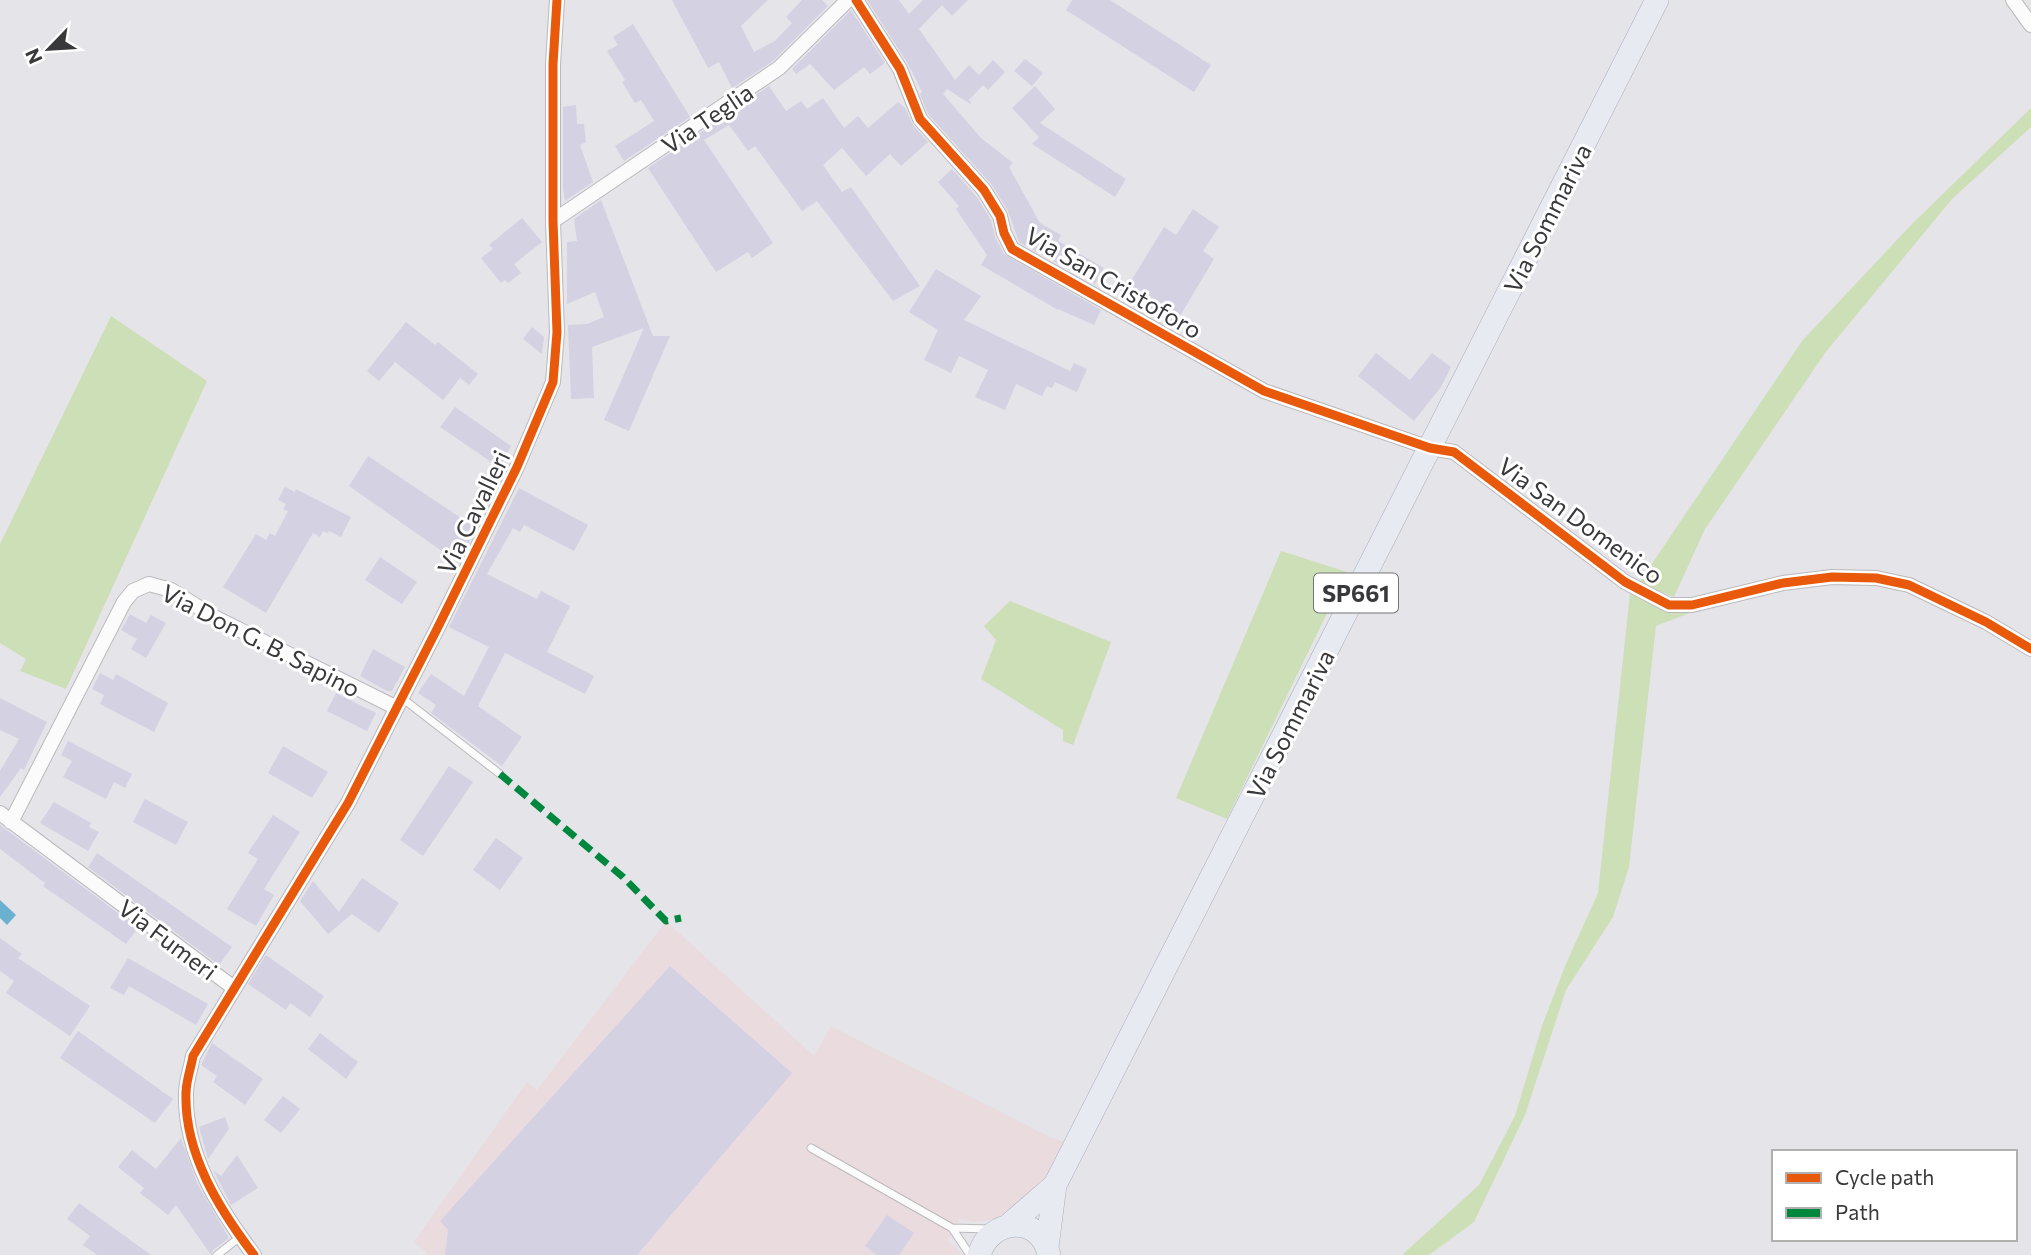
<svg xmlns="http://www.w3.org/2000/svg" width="2031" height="1255" font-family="Commissioner,sans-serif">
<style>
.industrial{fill:#eadbdf}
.green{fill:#cddfb7}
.water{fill:#6ab1d0}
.building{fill:#d4d1e3}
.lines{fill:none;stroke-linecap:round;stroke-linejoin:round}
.service-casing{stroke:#bab9bc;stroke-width:9}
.minor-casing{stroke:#bab9bc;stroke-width:16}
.primary-casing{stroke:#a9afbc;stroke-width:24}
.service{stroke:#fbfbfc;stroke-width:7}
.minor{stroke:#fbfbfc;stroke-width:14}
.primary{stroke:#e7eaf1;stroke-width:23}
.quiet{stroke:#00873e;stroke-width:7;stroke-dasharray:14 7;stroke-linecap:butt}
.cycleway-casing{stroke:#fff;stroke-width:13}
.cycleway{stroke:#e8590c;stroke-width:9}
.labels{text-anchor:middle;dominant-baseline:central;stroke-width:6;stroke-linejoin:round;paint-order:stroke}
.shield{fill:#fff;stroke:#747476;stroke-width:2}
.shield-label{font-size:23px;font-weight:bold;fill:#39393b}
.street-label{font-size:24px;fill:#39393b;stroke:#fff}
</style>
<rect width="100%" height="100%" fill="#e5e4e9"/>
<!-- industrial -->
<path class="industrial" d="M 666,921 L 814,1056 L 831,1026 L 1050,1137 L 1064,1142 L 1046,1177 L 1028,1202 L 998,1219 L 973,1222 L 959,1219 L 948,1241 L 963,1255 L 429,1255 L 414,1242 L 527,1082 L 537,1090 Z"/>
<!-- green -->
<path class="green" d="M 2031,108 L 2031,127 L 1952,199 L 1825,353 L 1705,529 L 1674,597 L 1639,583 L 1802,341 L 1911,225 Z
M 111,316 L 207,381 L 66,689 L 20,671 L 26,659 L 0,643 L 0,544 Z
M 1281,551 L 1347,572 L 1227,819 L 1176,798 Z
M 1630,593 L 1664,610 L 1713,604 L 1656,626 L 1629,867 L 1613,917 L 1566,990 L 1525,1115 L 1474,1222 L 1429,1255 L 1402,1255 L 1479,1185 L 1515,1116 L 1542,1026 L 1565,966 L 1598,893 Z
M 1010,601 L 1111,642 L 1073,745 L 1063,741 L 1063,730 L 981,679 L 996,640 L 984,626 Z"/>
<!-- water -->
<path class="water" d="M 0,900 L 16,915 L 7,925 L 0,918 Z"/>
<!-- building -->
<path class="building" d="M 672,0 L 768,0 L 741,26 L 754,52 L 775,41 L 792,23 L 786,17 L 802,0 L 822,0 L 828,6 L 773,61 L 732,88 L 719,62 L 708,68 Z
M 867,0 L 899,0 L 909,14 L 923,0 L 968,0 L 952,16 L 942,5 L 919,29 L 955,80 L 969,65 L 979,75 L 993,60 L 1005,72 L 988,90 L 983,85 L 969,100 L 972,105 L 947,89 L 943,94 L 981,138 L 1013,163 L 1009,167 L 1040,223 L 1061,235 L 1058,241 L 1104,268 L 1095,284 L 1019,242 L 1008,211 L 992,185 L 928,114 L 920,94 L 922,92 L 908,64 Z
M 1072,0 L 1110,0 L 1211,65 L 1194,92 L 1066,10 Z
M 851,10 L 885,63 L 870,74 L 864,67 L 834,90 L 810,64 L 796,74 L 792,69 Z
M 633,24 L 690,117 L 624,161 L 615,146 L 654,121 L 641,100 L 635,103 L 622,82 L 625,80 L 607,51 L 618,45 L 613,37 Z
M 1025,59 L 1043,73 L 1032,86 L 1014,71 Z
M 769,86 L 786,111 L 801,101 L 807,109 L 823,98 L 844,128 L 858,116 L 868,128 L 898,102 L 905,108 L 913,125 L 928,142 L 901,166 L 890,154 L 866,176 L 842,148 L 823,165 L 842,192 L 851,187 L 920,286 L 893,301 L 817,201 L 802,211 L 755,146 L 748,151 L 729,125 L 704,140 L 773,243 L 752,258 L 748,252 L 716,272 L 648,168 Z
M 1035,86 L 1055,109 L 1040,123 L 1126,179 L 1115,197 L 1032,144 L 1039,137 L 1012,108 Z
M 576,105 L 577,124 L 584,124 L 586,142 L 580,145 L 593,182 L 565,201 L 563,188 L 563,107 Z
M 952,169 L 976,196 L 991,220 L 995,237 L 1004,254 L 1101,310 L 1094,325 L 1058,309 L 1058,310 L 981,265 L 987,255 L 956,209 L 959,206 L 938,182 Z
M 601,200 L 653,336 L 670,336 L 629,431 L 604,420 L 644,328 L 592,347 L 594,398 L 571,399 L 568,325 L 587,324 L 604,317 L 595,292 L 567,304 L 567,242 L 577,241 L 574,219 Z
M 1193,209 L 1219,227 L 1203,251 L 1214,259 L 1174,326 L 1123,294 L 1164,227 L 1176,235 Z
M 522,218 L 542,242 L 514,264 L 521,273 L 508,283 L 505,280 L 501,283 L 481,258 L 493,249 L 489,245 Z
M 936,269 L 981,296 L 964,320 L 1070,371 L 1074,363 L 1087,369 L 1077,392 L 1055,382 L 1052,388 L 1047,386 L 1042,396 L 1016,384 L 1005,410 L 975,397 L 988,370 L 959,356 L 951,373 L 924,360 L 938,330 L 909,312 Z
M 406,322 L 435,345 L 438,342 L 478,374 L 469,385 L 460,378 L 443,400 L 395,362 L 379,381 L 367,371 Z
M 532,327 L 544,337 L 542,354 L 523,339 Z
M 1376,353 L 1410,380 L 1432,353 L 1451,367 L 1441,387 L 1414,421 L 1358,376 Z
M 455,407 L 511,446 L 500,468 L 440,427 Z
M 368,456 L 476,528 L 459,563 L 349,486 Z
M 285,487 L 295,492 L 296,489 L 351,517 L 341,537 L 329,531 L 328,533 L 323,531 L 320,537 L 313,533 L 266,613 L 223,587 L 256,534 L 266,540 L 270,533 L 275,536 L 288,511 L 283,509 L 286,504 L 278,500 Z
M 519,488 L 588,525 L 574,551 L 524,525 L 520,532 L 513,528 L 487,574 L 537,599 L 541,591 L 570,606 L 547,652 L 594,676 L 585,694 L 505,653 L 478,706 L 522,737 L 502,766 L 431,713 L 436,705 L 418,693 L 431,674 L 464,696 L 489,647 L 449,627 Z
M 380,557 L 417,582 L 402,604 L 365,580 Z
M 130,614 L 146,623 L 151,615 L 166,623 L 146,658 L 131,649 L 137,639 L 121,630 Z
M 373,649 L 405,667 L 392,691 L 387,691 L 360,676 Z
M 100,673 L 113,680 L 116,674 L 168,703 L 154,732 L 100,704 L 104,695 L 92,689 Z
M 336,693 L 376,713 L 367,731 L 327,711 Z
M 0,698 L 47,722 L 24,770 L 21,768 L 0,797 L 0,771 L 19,739 L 0,730 Z
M 68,741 L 132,774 L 125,788 L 114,782 L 106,799 L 63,777 L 72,761 L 61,755 Z
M 283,746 L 328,772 L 312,798 L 268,773 Z
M 449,766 L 473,782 L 423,856 L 400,840 Z
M 145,799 L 188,822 L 176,845 L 133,822 Z
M 54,802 L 91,823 L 89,827 L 99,832 L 88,851 L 40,823 Z
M 273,815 L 300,832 L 264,889 L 274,895 L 256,926 L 227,909 L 258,859 L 248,853 Z
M 0,825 L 138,928 L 126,944 L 43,886 L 45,883 L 0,849 Z
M 496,838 L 523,858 L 500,890 L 473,870 Z
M 97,853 L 232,947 L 219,965 L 88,867 Z
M 362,878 L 399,903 L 379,933 L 352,914 L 328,934 L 300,901 L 313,881 L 339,912 Z
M 0,938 L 22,954 L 18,958 L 90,1006 L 70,1036 L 6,993 L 14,981 L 0,971 Z
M 266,955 L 324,996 L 310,1017 L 290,1003 L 286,1010 L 248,984 Z
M 128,958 L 208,1004 L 196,1025 L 129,986 L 124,995 L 110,988 Z
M 670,966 L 792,1073 L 637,1255 L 445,1255 L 448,1230 L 440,1221 Z
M 78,1031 L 173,1099 L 155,1123 L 60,1058 Z
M 320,1033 L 358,1062 L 346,1079 L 308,1049 Z
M 212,1043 L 263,1079 L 245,1105 L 213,1082 L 217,1076 L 201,1065 Z
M 283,1096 L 300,1109 L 281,1133 L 264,1120 Z
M 225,1117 L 229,1129 L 208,1159 L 199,1127 Z
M 181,1138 L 197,1183 L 229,1238 L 213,1250 L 211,1255 L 176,1205 L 168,1215 L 140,1193 L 144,1188 L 118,1167 L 132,1150 L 156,1169 Z
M 237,1155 L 258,1188 L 231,1205 L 213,1170 L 221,1176 Z
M 79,1203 L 151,1255 L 97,1255 L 83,1245 L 90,1236 L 67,1219 Z
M 887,1215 L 914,1233 L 899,1255 L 877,1255 L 865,1246 Z"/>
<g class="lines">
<!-- service casing -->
<g class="service-casing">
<path id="service" d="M 402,698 L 500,774
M 811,1148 L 952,1228 L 970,1255
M 952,1228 L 990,1229
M 217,1255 L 240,1237"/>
</g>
<!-- minor casing -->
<g class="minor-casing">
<path id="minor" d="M 856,0 L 900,69 L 920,119 L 984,190 L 1000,216 L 1004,233 L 1012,249 L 1264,391 L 1430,448 L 1454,452 L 1625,582 L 1669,605 L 1692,605 L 1783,583 L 1832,577 L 1876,578 L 1909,585 L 1986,622 L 2031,649
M 2013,0 L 2031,25
M 553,221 L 779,68 L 848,0
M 0,813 L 234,988
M 11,822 L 124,602 L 133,591 L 149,584 L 171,590 L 214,617 L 397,708
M 254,1255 C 219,1209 184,1153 186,1093 C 186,1081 191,1068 193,1056 L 348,803 L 437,629 L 517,467 L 553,382 L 557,332 L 553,221 L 553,64 L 557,0"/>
</g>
<!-- primary casing -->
<g class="primary-casing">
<path id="primary" d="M 1009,1225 L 1055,1185
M 1047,1247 L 1055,1185 L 1657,0
M 979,1255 C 990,1217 1041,1214 1049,1255"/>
</g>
<!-- service -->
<use href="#service" class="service"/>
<!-- minor -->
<use href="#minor" class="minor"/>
<!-- primary -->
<use href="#primary" class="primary"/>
<!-- quiet -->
<path class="quiet" d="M 500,774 L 623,877 L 666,921 L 681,918"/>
<!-- cycleway casing -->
<g class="cycleway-casing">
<path id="cycleway" d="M 856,0 L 900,69 L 920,119 L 984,190 L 1000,216 L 1004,233 L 1012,249 L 1264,391 L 1430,448 L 1454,452 L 1625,582 L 1669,605 L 1692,605 L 1783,583 L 1832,577 L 1876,578 L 1909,585 L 1986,622 L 2031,649
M 254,1255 C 219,1209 184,1153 186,1093 C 186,1081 191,1068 193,1056 L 348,803 L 437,629 L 517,467 L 553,382 L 557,332 L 553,221 L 553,64 L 557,0"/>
</g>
<!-- cycleway -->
<use href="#cycleway" class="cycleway"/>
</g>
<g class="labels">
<!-- shield labels -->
<rect class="shield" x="1314" y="573.5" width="84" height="39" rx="5"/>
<g class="shield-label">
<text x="1356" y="593">SP661</text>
</g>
<!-- street labels -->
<g class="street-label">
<text transform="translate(707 118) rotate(-34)">Via Teglia</text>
<text transform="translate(1547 218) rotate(-63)">Via Sommariva</text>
<text transform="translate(1114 282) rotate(30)">Via San Cristoforo</text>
<text transform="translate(473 512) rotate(-64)">Via Cavalleri</text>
<text transform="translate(1581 520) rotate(36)">Via San Domenico</text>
<text transform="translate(261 640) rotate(27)">Via Don G. B. Sapino</text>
<text transform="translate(1290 724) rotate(-63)">Via Sommariva</text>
<text transform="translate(168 939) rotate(37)">Via Fumeri</text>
</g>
</g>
<!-- legend -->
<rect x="1772" y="1150" width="245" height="91" fill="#ffffff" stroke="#b0b0b1" stroke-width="2"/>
<rect x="1786" y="1173" width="35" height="10" fill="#e8590c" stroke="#b0b0b1" stroke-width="2"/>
<text x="1835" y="1185" font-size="21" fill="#39393b">Cycle path</text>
<rect x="1786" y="1208" width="35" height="10" fill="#00873e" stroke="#b0b0b1" stroke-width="2"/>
<text x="1835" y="1220" font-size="21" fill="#39393b">Path</text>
<!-- north arrow -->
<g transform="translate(49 49) rotate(245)" stroke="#ffffff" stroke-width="5" paint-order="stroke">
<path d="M0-5L12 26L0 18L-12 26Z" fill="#39393b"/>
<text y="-10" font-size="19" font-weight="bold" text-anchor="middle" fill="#39393b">N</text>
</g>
</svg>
